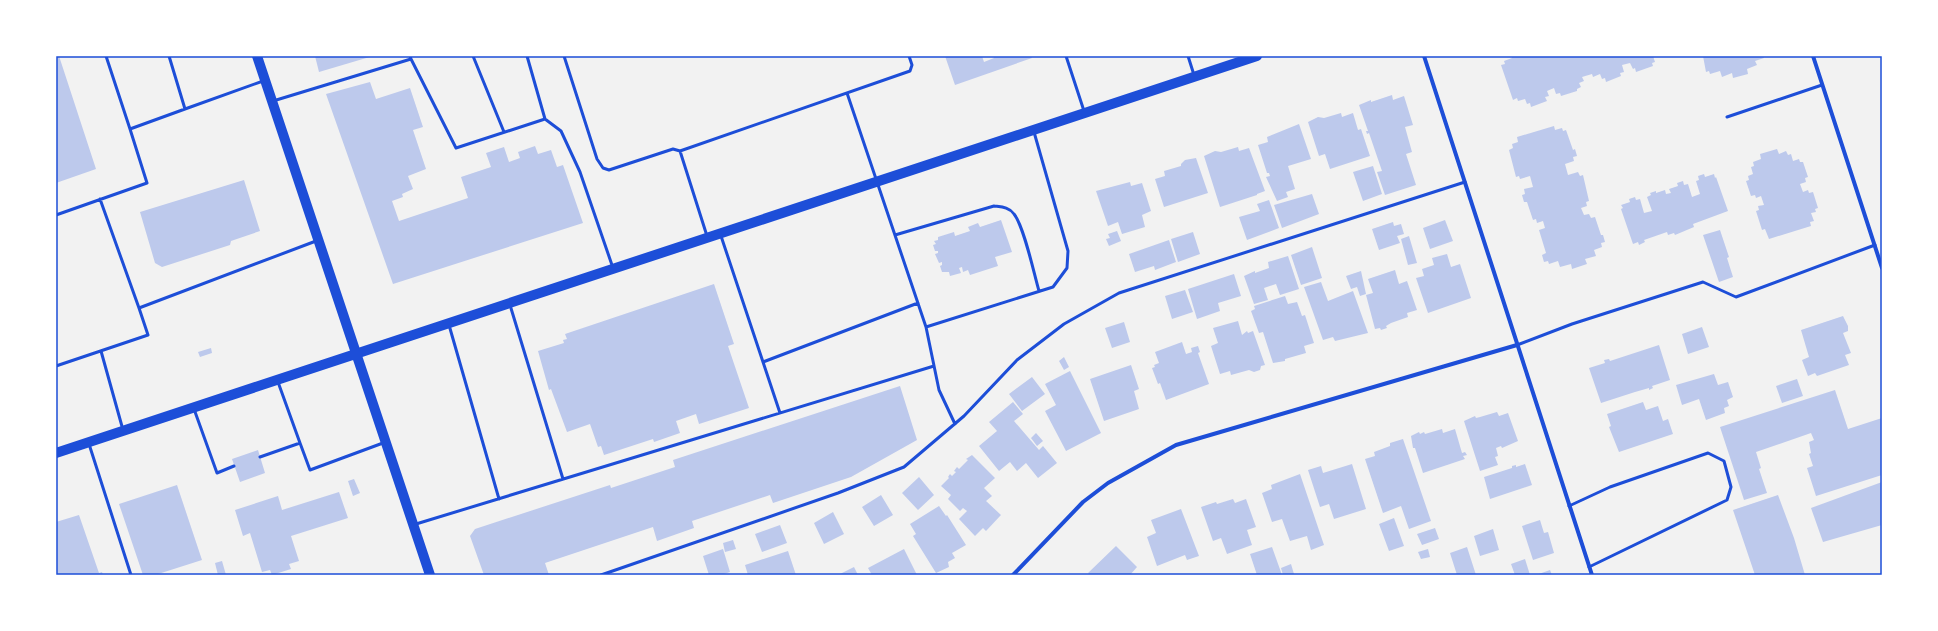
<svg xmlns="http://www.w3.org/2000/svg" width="1938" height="631" font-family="'Varela Round',sans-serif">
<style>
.building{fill:#bdc9ec}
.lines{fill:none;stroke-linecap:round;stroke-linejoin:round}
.service{stroke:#1d4ed8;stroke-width:3}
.minor{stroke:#1d4ed8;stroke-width:4}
.primary{stroke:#1d4ed8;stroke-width:10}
.neatline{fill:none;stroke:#1d4ed8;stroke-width:1.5}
</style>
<rect width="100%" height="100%" fill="#f2f2f2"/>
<!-- building -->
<path class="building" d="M 56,56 L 59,56 L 96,169 L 56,183 Z
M 315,56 L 373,56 L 319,72 Z
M 945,56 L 982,56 L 984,62 L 994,58 L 993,56 L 1031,56 L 1032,58 L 955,85 Z
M 1511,56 L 1653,56 L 1655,62 L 1652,63 L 1653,66 L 1636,72 L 1635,68 L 1633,69 L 1630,63 L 1622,65 L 1624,72 L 1620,73 L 1621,76 L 1606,82 L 1605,78 L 1602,79 L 1600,74 L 1593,77 L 1592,74 L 1582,77 L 1584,81 L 1579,83 L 1581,87 L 1577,89 L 1577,91 L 1561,96 L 1560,93 L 1556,94 L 1554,88 L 1547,91 L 1549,96 L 1545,97 L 1547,101 L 1531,107 L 1530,103 L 1527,104 L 1525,99 L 1518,101 L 1517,98 L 1513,100 L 1501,65 L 1505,64 L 1504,61 L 1512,58 Z
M 1703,56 L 1763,56 L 1764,58 L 1755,61 L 1757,65 L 1747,69 L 1748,74 L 1733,78 L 1732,73 L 1722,77 L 1720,71 L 1710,74 L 1709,71 L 1706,72 Z
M 370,82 L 376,99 L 410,88 L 423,127 L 413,130 L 426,169 L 408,176 L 413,189 L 402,194 L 403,197 L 392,201 L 399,221 L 468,198 L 461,177 L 491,167 L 486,153 L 504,147 L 509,162 L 520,158 L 518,152 L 535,146 L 538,154 L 551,150 L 557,167 L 563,165 L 583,223 L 393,284 L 326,94 Z
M 1392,95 L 1393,100 L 1404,96 L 1413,125 L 1405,127 L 1412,152 L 1406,154 L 1416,185 L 1385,195 L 1377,172 L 1382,171 L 1369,133 L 1367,134 L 1366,131 L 1368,131 L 1359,105 L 1371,100 L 1371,102 Z
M 1341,113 L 1342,117 L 1353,113 L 1358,130 L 1361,129 L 1370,156 L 1330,169 L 1325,154 L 1319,156 L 1308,122 L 1318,117 L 1324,118 Z
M 1299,124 L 1311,159 L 1288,166 L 1295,189 L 1286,192 L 1288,197 L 1277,201 L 1266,177 L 1270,176 L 1269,173 L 1267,173 L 1258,145 L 1268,142 L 1267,137 Z
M 1554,126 L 1555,130 L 1562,128 L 1563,131 L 1566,130 L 1573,150 L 1575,149 L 1577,156 L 1573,157 L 1574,161 L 1565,164 L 1568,175 L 1578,172 L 1580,176 L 1583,175 L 1589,201 L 1586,202 L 1587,206 L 1581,208 L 1584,215 L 1589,214 L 1591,218 L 1595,217 L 1601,235 L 1603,235 L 1605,242 L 1601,243 L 1602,247 L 1594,250 L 1596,256 L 1585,259 L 1587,264 L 1572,269 L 1571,264 L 1560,267 L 1558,261 L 1549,264 L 1548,261 L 1544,262 L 1542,255 L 1546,253 L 1539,230 L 1545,228 L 1543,221 L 1537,223 L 1536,219 L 1533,220 L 1527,202 L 1524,202 L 1522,195 L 1525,194 L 1524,189 L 1533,187 L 1530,176 L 1520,179 L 1519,176 L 1516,177 L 1509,150 L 1513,148 L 1512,144 L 1518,142 L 1517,137 Z
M 1238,147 L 1239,151 L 1249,148 L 1265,191 L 1257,194 L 1257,195 L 1220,207 L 1204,156 L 1215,151 L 1221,152 Z
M 1777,149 L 1779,154 L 1786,151 L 1788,155 L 1791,154 L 1793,161 L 1799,159 L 1800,162 L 1803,162 L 1808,177 L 1805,178 L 1806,182 L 1800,184 L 1803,192 L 1808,190 L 1809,193 L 1813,192 L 1818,208 L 1815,209 L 1816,212 L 1811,213 L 1814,221 L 1810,222 L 1811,226 L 1769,239 L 1765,229 L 1762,230 L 1756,211 L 1759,210 L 1758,206 L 1764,205 L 1761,196 L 1756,198 L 1755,195 L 1751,196 L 1746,181 L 1749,180 L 1748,176 L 1753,174 L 1751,167 L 1754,166 L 1753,162 L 1761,159 L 1760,154 Z
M 1196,158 L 1208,193 L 1164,207 L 1155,179 L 1165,176 L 1164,171 L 1181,166 L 1181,164 L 1185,160 Z
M 1373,166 L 1382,194 L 1363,201 L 1353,172 Z
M 1704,174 L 1705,177 L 1714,174 L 1715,178 L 1716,177 L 1728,211 L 1693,224 L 1694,227 L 1675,235 L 1674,233 L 1668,235 L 1667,232 L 1644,240 L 1645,242 L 1639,245 L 1638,242 L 1633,244 L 1621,209 L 1623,208 L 1621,205 L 1630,202 L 1629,199 L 1635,197 L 1636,200 L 1640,199 L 1644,213 L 1652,211 L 1647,197 L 1651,195 L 1650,193 L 1656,191 L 1656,193 L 1665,190 L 1666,194 L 1671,193 L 1669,189 L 1678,186 L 1677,183 L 1683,181 L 1684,185 L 1688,184 L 1692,197 L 1700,194 L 1696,181 L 1699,180 L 1698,176 Z
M 244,180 L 260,231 L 231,241 L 230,245 L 162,267 L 155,263 L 140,212 Z
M 1130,182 L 1131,186 L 1142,183 L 1151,211 L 1142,215 L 1145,227 L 1122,234 L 1118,222 L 1108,226 L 1096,191 Z
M 1312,194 L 1319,214 L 1282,228 L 1274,205 Z
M 1269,200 L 1279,228 L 1247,240 L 1239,217 L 1260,211 L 1257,204 Z
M 1001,220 L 1012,252 L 995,257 L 998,266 L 970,275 L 968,270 L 963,272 L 962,267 L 959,268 L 961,273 L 950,276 L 949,272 L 942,272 L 940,266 L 942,265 L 942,262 L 939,263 L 935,254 L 938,253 L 938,251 L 935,251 L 933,245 L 936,244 L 934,241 L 938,240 L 938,237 L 954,232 L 955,236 L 970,231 L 968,227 L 978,223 L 980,227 Z
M 1445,220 L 1453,241 L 1430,249 L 1423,228 Z
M 1393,222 L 1394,226 L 1401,224 L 1404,234 L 1397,236 L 1400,243 L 1379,250 L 1372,229 Z
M 1720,230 L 1729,257 L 1727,258 L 1733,277 L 1719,282 L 1703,235 Z
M 1117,231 L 1121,241 L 1109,246 L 1106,239 L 1110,238 L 1108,234 Z
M 1193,232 L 1200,254 L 1178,262 L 1171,239 Z
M 1409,236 L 1417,263 L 1408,265 L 1401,239 Z
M 1169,240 L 1176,262 L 1155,270 L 1154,266 L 1135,272 L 1129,254 Z
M 1312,247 L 1322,278 L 1301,285 L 1291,255 Z
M 1447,254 L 1451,267 L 1460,264 L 1471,298 L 1428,313 L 1416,278 L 1424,276 L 1422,269 L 1434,265 L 1432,258 Z
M 1288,256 L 1299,289 L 1280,295 L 1276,284 L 1264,288 L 1268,300 L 1254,304 L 1244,276 L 1255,271 L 1255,273 L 1269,268 L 1268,262 Z
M 1395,270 L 1399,284 L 1407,281 L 1417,310 L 1407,313 L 1408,317 L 1391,323 L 1386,326 L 1387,328 L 1381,330 L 1380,328 L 1375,329 L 1366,295 L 1373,293 L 1368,279 Z
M 1361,271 L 1366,294 L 1360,296 L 1357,287 L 1351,289 L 1346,276 Z
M 1234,274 L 1241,296 L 1218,303 L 1220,311 L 1197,319 L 1188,289 Z
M 1321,282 L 1328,301 L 1353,291 L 1368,333 L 1335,341 L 1333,337 L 1323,340 L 1304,287 Z
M 714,284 L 734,344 L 728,346 L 749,408 L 699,424 L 696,414 L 676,421 L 680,433 L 654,442 L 653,439 L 604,455 L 601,446 L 598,447 L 590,424 L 567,432 L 551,389 L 549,390 L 538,351 L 564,343 L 563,340 L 567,339 L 565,334 Z
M 1185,290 L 1193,312 L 1172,319 L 1165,296 Z
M 1285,296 L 1288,304 L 1297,302 L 1302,316 L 1305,315 L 1314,343 L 1304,346 L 1306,353 L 1285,359 L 1285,361 L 1273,363 L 1263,332 L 1259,333 L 1251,311 L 1255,309 L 1254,306 Z
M 1843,316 L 1848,326 L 1848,331 L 1843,333 L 1851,353 L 1845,355 L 1849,365 L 1817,376 L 1815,373 L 1808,376 L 1802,360 L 1809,357 L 1801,330 Z
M 1238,321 L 1242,335 L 1247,331 L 1248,333 L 1253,331 L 1265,365 L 1261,366 L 1260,370 L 1254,372 L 1249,370 L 1231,375 L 1230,371 L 1220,374 L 1211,346 L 1218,343 L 1213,328 Z
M 1124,322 L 1130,342 L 1112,348 L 1105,328 Z
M 1702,327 L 1709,347 L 1688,354 L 1682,334 Z
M 1182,342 L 1186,354 L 1192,352 L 1191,348 L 1198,346 L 1200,352 L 1198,353 L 1209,384 L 1166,400 L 1160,383 L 1158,384 L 1152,368 L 1155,367 L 1154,365 L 1159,363 L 1155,352 Z
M 1659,345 L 1670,380 L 1652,386 L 1653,388 L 1649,390 L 1649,388 L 1635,392 L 1601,403 L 1589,368 L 1605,363 L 1604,360 L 1609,359 L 1610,361 Z
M 211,348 L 212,353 L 200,357 L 198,352 Z
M 1064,357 L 1069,367 L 1064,370 L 1059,361 Z
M 1131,365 L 1139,389 L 1134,391 L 1139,409 L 1104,421 L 1090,379 Z
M 1070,371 L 1101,433 L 1066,451 L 1045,411 L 1056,405 L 1045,384 Z
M 1714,374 L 1718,385 L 1728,382 L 1733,397 L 1727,400 L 1729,406 L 1724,408 L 1725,413 L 1706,420 L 1699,399 L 1682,405 L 1676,385 Z
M 1032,377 L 1045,394 L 1022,411 L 1009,394 Z
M 1797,379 L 1803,396 L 1782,403 L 1776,386 Z
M 900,386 L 917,440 L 851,477 L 773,503 L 770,495 L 692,521 L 694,528 L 657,541 L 653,527 L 545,563 L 549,575 L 484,575 L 470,536 L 475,529 L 610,485 L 611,488 L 675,467 L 673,460 Z
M 1835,390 L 1848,429 L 1882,418 L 1882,475 L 1816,496 L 1807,468 L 1813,466 L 1809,454 L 1811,453 L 1809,442 L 1814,440 L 1811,433 L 1756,452 L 1761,468 L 1759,469 L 1767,493 L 1744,500 L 1720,427 Z
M 1013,402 L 1023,414 L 1014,421 L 1039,450 L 1043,446 L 1057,463 L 1038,478 L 1026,463 L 1017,471 L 1010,462 L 999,471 L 979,446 L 997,431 L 989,422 Z
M 1643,402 L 1646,410 L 1658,406 L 1663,421 L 1668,419 L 1673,434 L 1619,452 L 1609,427 L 1611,426 L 1607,414 Z
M 1497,412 L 1499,416 L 1508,413 L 1518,441 L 1502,448 L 1501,446 L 1496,448 L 1498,456 L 1495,457 L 1498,465 L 1480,471 L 1464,421 L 1475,416 L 1476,418 L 1480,417 Z
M 1442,429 L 1443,433 L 1455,429 L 1462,453 L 1465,452 L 1467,455 L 1463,456 L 1465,459 L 1423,473 L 1415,448 L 1413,448 L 1411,436 L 1419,432 L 1420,434 L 1424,432 L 1425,434 Z
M 1036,433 L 1043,441 L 1037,446 L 1031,438 Z
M 1403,439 L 1431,521 L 1409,529 L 1401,506 L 1383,513 L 1365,459 L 1375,456 L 1374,452 L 1390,446 L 1390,443 Z
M 258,450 L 265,473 L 240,482 L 232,459 Z
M 972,455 L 995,478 L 984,488 L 992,496 L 986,501 L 1001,515 L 986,531 L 983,528 L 975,536 L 959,519 L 967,511 L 963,508 L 960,511 L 948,499 L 951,495 L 941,486 L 949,478 L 948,477 L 950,474 L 952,476 L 956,472 L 954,471 L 957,467 L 959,469 L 968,460 L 966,459 Z
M 1352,464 L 1366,509 L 1334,519 L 1329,504 L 1320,507 L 1308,470 L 1321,466 L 1323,473 Z
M 1525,464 L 1532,485 L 1490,499 L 1484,477 L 1512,468 L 1512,466 L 1516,465 L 1516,467 Z
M 1300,474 L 1324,545 L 1311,550 L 1307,536 L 1290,541 L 1282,519 L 1272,522 L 1262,493 L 1272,489 L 1271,485 Z
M 919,477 L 934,495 L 918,510 L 902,493 Z
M 354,479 L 360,493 L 353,496 L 348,481 Z
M 1882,482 L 1882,525 L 1823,542 L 1811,508 Z
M 177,485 L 202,560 L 155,575 L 143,575 L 119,504 Z
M 339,492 L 348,518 L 291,536 L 299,561 L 289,564 L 291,569 L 272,575 L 270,570 L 262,572 L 250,533 L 243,536 L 235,510 L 278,496 L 282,510 Z
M 881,495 L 893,515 L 874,526 L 862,507 Z
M 1778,495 L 1794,538 L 1805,575 L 1755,575 L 1733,510 Z
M 1233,499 L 1235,503 L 1246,499 L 1256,527 L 1247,530 L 1252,545 L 1227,554 L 1221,538 L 1213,541 L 1201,507 L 1216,502 L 1217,504 Z
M 939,506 L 946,516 L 947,515 L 966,545 L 952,553 L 955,558 L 948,562 L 949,567 L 936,573 L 913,536 L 916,534 L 910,524 Z
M 1181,509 L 1199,556 L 1187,560 L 1185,555 L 1157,566 L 1147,537 L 1156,533 L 1151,520 Z
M 833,512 L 844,534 L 824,544 L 814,523 Z
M 79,515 L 99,573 L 102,572 L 103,575 L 56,575 L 56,522 Z
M 1394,518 L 1404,546 L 1389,551 L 1379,524 Z
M 1540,520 L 1544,533 L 1548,532 L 1554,553 L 1533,560 L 1522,526 Z
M 780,525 L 787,543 L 762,552 L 755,534 Z
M 1435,528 L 1439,539 L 1422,545 L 1417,534 Z
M 1493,529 L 1499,550 L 1480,556 L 1474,536 Z
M 733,540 L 736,549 L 725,552 L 723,543 Z
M 1116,546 L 1137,567 L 1130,575 L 1090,575 L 1088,573 Z
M 1272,547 L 1282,575 L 1257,575 L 1250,554 Z
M 1467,547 L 1476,575 L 1457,575 L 1450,553 Z
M 723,549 L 730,572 L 721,575 L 709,575 L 703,556 Z
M 904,549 L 917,575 L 872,575 L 868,568 Z
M 1428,549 L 1430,557 L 1421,559 L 1418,552 Z
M 788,551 L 796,575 L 748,575 L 745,565 Z
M 1525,559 L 1530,575 L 1515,575 L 1511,564 Z
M 222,561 L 226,575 L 218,575 L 215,563 Z
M 1291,564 L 1294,574 L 1283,575 L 1281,568 Z
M 854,567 L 858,575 L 838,575 Z
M 1550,570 L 1552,575 L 1536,575 Z"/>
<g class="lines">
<!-- service -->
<path class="service" d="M 106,56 L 130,129 L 185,109
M 169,56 L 185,109 L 263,81
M 473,56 L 504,132
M 527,56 L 545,119 L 561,131 L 580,172 L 613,268
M 564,56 L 597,159 L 603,168 L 609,170 L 673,149 L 680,151 L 910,71 L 912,65 L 909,56
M 1066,56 L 1084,111
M 1188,56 L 1194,75
M 411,59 L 456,148 L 545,119
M 847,93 L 926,327 L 1053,287 L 1067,268 L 1068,251 L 1034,132
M 273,101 L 411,59 L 410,56
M 1727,117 L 1822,85
M 680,151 L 707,236
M 100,199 L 139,308 L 316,241
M 56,215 L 147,183 L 130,129
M 895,235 L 994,206 C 1001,207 1009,207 1014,214 C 1024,226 1034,274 1039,291
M 721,236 L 780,413
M 510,305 L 563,479
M 449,325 L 499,499
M 926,327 L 939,390 L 955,424
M 1517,345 L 1572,324 L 1703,282 L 1736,297 L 1875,245
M 101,351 L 123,430
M 763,362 L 918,303
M 56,366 L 148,335 L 139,308
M 278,382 L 300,443
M 194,409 L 217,473 L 234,466
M 89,444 L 131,575
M 260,457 L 300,443 L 310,470 L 383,443
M 1569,506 L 1610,487 L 1708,453 L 1724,461 L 1731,487 L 1727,500 L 1589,567
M 416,524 L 934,366
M 601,575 L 838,493 L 904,467 L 964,416 L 1017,360 L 1064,324 L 1119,293 L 1465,182"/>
<!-- minor -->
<path class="minor" d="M 1424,56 L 1592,575
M 1813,56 L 1882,268
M 1013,575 L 1083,502 L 1108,483 L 1176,445 L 1517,345"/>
<!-- primary -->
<path class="primary" d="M 257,56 L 430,575
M 56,453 L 1257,56"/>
</g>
<!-- border -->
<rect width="1938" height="631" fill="none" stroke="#ffffff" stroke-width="114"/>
<rect x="57" y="57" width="1824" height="517" class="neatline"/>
</svg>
